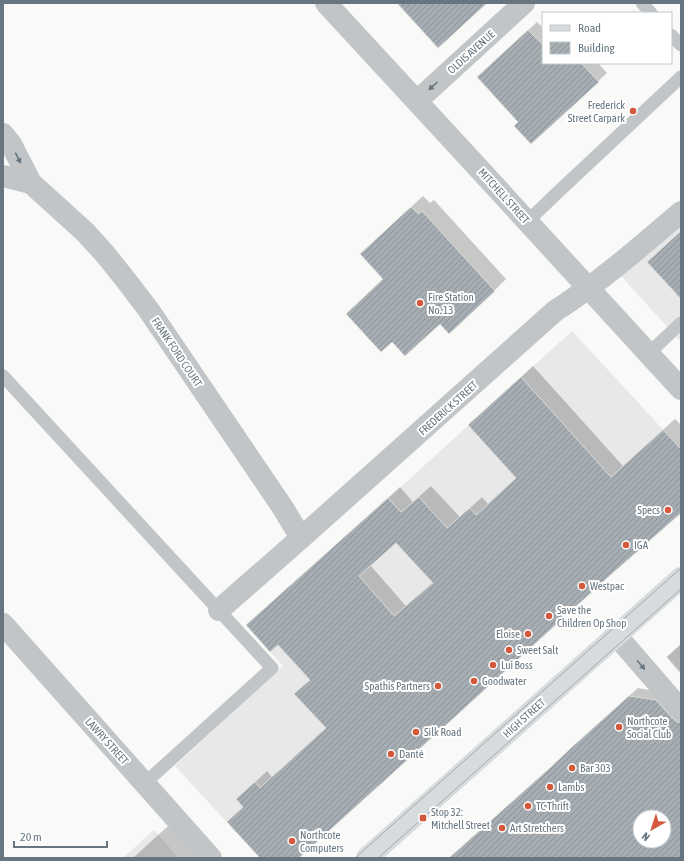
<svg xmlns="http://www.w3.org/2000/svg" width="684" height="861" font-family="'Asap Condensed',sans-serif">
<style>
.built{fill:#e7e8e7}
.shadow{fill:#0003;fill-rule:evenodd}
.building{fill:url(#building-hatch);stroke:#dbdbd9;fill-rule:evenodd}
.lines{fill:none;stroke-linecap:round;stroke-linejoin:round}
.service{stroke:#c1c5c8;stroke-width:13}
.minor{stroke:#c1c5c8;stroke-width:22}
.secondary{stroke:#d6dbde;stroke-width:22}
.tram{stroke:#a3a9ae;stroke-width:1}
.oneway{fill:#66757f}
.poi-dot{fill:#d4593c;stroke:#fff;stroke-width:1.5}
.labels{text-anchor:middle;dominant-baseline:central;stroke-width:4;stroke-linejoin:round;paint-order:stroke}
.street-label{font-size:11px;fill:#66757f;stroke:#fff}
.poi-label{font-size:11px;fill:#66757f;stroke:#fff;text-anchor:start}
</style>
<defs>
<pattern id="building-hatch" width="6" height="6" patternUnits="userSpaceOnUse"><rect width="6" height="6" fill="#a6aeb3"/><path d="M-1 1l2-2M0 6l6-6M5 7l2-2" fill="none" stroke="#8b9297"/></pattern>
</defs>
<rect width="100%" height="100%" fill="#f9f9f7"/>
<!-- built -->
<path class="built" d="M 681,222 L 681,342 L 621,276 Z
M 572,331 L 681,449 L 681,513 L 607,578 L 435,735 L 260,858 L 175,766 L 283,666 L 246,625 L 370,515 Z
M 681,644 L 681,675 L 666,657 Z
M 154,830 L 179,858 L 123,858 Z"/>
<!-- shadow -->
<path class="shadow" d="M 537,22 L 543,28 L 543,63 L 598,63 L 607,73 L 531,143 L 520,122 L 486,69 Z
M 423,196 L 430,203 L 434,200 L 506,279 L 494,291 L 440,323 L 392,340 L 347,314 L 384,279 L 372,243 Z
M 533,366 L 623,466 L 675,419 L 681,425 L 681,511 L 607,578 L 297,858 L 261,858 L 228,822 L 244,806 L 249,788 L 267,771 L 272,777 L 327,727 L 296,694 L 311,679 L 259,614 L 400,487 L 413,502 L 431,486 L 460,517 L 482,497 L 488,504 L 517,478 L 481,414 ZM 396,541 L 433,582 L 406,606 L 370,565 Z
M 681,644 L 681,673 L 667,657 Z
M 638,688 L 664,693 L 681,712 L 681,858 L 449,858 L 560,760 L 580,740 ZM 640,817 L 664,817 L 664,841 L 640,841 Z
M 168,826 L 218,858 L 133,858 Z"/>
<!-- building -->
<path class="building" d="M 397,3 L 487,3 L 438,48 Z
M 528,30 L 543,45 L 543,63 L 581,63 L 599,82 L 531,144 L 514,126 L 518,122 L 477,77 Z
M 411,207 L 418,214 L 422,211 L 495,291 L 449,334 L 440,324 L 405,356 L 392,342 L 381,352 L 346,314 L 383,279 L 360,254 Z
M 681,231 L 681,299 L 647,262 Z
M 521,377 L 611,477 L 663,430 L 681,449 L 681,513 L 607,578 L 458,714 L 299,858 L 260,858 L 227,822 L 243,807 L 236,799 L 255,782 L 260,788 L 326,728 L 294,694 L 310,680 L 278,645 L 270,652 L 246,625 L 388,498 L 401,512 L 419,497 L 447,528 L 470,508 L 476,515 L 516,478 L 468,425 ZM 396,543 L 433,583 L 394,616 L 359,576 Z
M 629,696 L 656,700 L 672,718 L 677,722 L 681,722 L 681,858 L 449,858 L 551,767 L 571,748 ZM 640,817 L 664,817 L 664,841 L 640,841 Z"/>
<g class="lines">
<!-- service -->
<path class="service" d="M 642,3 L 651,13
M 671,35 L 681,45
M 527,222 L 557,193 L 681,77
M 648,354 L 681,323
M 3,376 L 272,668 L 145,783"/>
<!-- minor -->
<path class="minor" d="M 326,3 L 470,159 L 681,389
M 417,101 L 524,3
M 3,134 L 11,144 L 31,183 L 85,232 L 105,254 L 125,279 L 148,309 L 283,508 L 301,538
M 3,176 L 31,183
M 219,610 L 301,538 L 555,311 C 600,282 640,247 681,212
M 3,624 L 211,858
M 616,635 L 681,710"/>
<!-- secondary -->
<path class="secondary" d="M 367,858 L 681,578"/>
<!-- tram -->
<path class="tram" d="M 355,858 L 681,568
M 378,858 L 681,589"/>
</g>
<!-- one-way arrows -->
<defs><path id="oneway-solid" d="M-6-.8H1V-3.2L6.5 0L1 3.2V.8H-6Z"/></defs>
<g class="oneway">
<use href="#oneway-solid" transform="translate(433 86) rotate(138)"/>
<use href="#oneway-solid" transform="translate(18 158) rotate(63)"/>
<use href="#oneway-solid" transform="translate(641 665) rotate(49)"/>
</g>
<!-- markers -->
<g class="poi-dot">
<circle cx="633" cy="111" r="4"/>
<circle cx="420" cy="303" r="4"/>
<circle cx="668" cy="510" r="4"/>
<circle cx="626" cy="545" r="4"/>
<circle cx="582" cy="586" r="4"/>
<circle cx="549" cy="616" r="4"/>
<circle cx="528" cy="634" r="4"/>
<circle cx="509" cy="650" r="4"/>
<circle cx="493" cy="665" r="4"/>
<circle cx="474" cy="681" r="4"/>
<circle cx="438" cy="686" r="4"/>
<circle cx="619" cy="727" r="4"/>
<circle cx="416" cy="732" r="4"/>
<circle cx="391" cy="754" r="4"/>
<circle cx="572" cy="768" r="4"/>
<circle cx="550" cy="787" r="4"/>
<circle cx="528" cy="806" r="4"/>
<rect x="419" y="814" width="8" height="8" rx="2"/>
<circle cx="502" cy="828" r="4"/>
<circle cx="292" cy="841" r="4"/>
</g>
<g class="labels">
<!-- street labels -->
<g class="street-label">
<text transform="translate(471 52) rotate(-42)">OLDIS AVENUE</text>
<text transform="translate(504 196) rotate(48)">MITCHELL STREET</text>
<text transform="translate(177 352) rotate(56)">FRANK FORD COURT</text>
<text transform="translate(448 408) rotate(-42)">FREDERICK STREET</text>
<text transform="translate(524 718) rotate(-42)">HIGH STREET</text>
<text transform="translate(107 741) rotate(48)">LAWRY STREET</text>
</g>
<!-- poi labels -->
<g class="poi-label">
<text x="625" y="105" text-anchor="end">Frederick<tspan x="625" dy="13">Street Carpark</tspan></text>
<text x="428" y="297">Fire Station<tspan x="428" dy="13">No. 13</tspan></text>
<text x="660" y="510" text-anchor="end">Specs</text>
<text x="634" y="545">IGA</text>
<text x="590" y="586">Westpac</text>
<text x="557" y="610">Save the<tspan x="557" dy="13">Children Op Shop</tspan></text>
<text x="520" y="634" text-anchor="end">Eloise</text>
<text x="517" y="650">Sweet Salt</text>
<text x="501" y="665">Lui Boss</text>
<text x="482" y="681">Goodwater</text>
<text x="430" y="686" text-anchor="end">Spathis Partners</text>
<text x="627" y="721">Northcote<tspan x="627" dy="13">Social Club</tspan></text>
<text x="424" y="732">Silk Road</text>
<text x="399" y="754">Danté</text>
<text x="580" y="768">Bar 303</text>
<text x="558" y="787">Lambs</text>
<text x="536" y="806">TC Thrift</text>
<text x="431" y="812">Stop 32:<tspan x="431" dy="13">Mitchell Street</tspan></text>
<text x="510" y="828">Art Stretchers</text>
<text x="300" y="835">Northcote<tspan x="300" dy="13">Computers</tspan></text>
</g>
</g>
<!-- border -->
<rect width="684" height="861" fill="none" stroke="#66757f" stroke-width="8"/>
<!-- legend -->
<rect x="542" y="12" width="130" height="52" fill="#ffffff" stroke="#c2c8cc"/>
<rect x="550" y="25" width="20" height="6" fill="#d6dbde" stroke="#c2c8cc"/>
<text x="578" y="32" font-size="12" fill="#66757f">Road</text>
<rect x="550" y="42" width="20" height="12" fill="url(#building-hatch)" stroke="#c2c8cc"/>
<text x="578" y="52" font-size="12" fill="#66757f">Building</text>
<!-- north arrow -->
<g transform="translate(652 829) rotate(219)"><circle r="19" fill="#ffffff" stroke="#c2c8cc"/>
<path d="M0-3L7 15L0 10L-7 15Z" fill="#d4593c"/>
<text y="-6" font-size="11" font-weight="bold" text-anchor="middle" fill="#66757f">N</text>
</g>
<!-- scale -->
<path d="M14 841v6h93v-6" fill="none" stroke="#66757f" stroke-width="2"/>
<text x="20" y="841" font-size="12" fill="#66757f" stroke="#ffffff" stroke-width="3" paint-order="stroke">20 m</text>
</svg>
